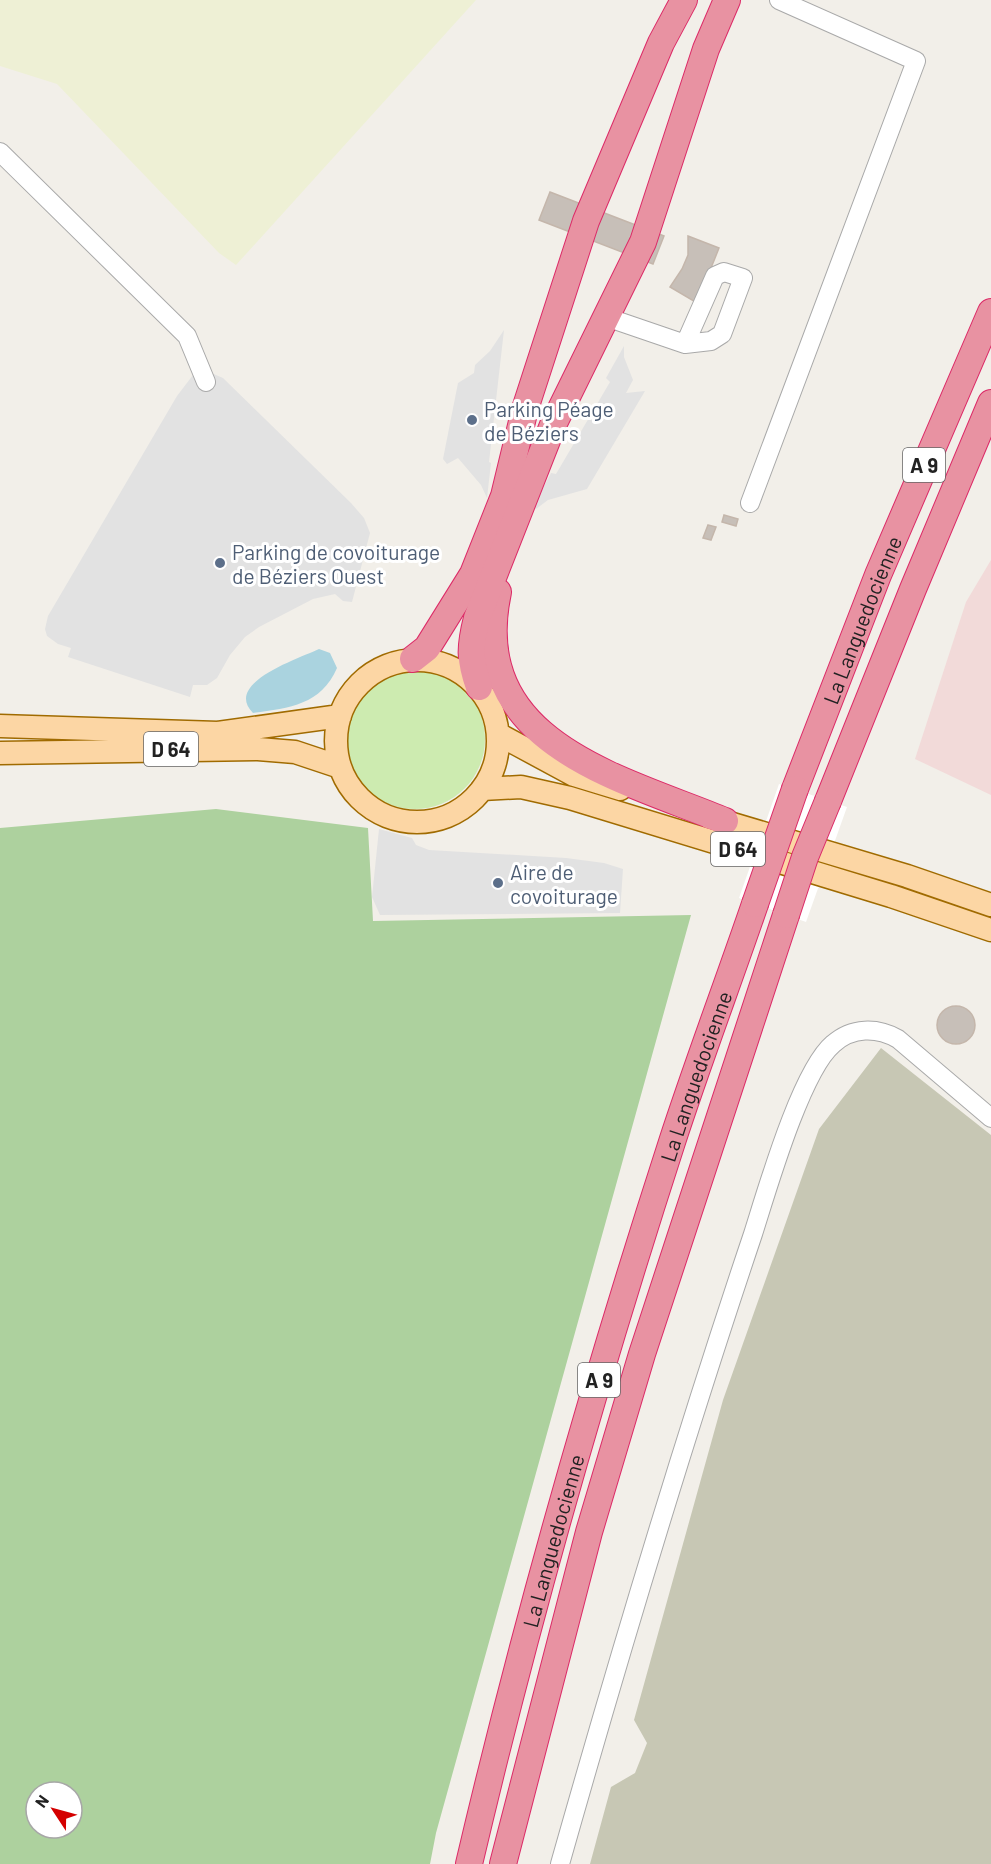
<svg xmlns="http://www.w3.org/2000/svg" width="991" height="1864" font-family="Barlow,sans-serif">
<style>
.commercial{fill:#f2dad9}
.construction{fill:#c7c7b4}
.farmland{fill:#eef0d5}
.grass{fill:#cdebb0}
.forest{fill:#add19e;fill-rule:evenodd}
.parking{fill:#e2e2e2}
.water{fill:#aad3df}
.pier{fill:#fff}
.building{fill:#c7bfb8;stroke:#c4b6ab;stroke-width:1.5}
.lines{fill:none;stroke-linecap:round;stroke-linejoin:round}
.minor-casing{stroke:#a9a9a9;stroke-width:20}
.major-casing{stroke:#a06b00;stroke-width:25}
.highway-casing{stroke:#dc2a67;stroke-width:28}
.minor{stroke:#fff;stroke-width:18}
.major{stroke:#fcd6a4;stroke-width:22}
.highway{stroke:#e892a2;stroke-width:26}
.highway-bridge-casing{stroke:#dc2a67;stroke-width:28;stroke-linecap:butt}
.highway-bridge{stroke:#e892a2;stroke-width:26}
.service-dot{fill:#5c6f8a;stroke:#fff;stroke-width:2}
.labels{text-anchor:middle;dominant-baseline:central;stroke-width:6;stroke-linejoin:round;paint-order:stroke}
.shield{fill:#fff;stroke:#646464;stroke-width:1.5}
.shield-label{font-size:20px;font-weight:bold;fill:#222}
.service-label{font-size:21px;fill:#4e5e75;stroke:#fff;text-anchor:start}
.street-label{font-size:21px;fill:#222;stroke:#fff}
</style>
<rect width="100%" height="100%" fill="#f2efe9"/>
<!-- commercial -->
<path class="commercial" d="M 991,560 L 991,795 L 915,759 L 966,602 Z"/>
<!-- construction -->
<path class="construction" d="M 881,1048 L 991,1135 L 991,1864 L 590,1864 L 611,1787 L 635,1773 L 647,1743 L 634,1720 L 723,1400 L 819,1129 Z"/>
<!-- farmland -->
<path class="farmland" d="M 0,0 L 476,0 L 236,265 L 219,253 L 57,84 L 0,66 Z"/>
<!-- grass -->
<path class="grass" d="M345 739a70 70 0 1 1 140 0a70 70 0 1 1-140 0Z"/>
<!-- forest -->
<path class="forest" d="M 216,809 L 368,828 L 373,921 L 691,915 L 436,1833 L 430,1864 L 0,1864 L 0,828 ZM 36,1792 L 72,1792 L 72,1828 L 36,1828 Z"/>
<!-- parking -->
<path class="parking" d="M 504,330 L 489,462 L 491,463 L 487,498 L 481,485 L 458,458 L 447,464 L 443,459 L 458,383 L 474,373 L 475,365 L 490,351 Z
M 624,346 L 624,357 L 633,380 L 626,393 L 645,391 L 587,489 L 548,500 L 536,509 L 533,507 L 551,473 L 556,474 L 610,382 L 606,378 Z
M 209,372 L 223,378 L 351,503 L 364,518 L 370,533 L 352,602 L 343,601 L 335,594 L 313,599 L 259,627 L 245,637 L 230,655 L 217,678 L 207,685 L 193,685 L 190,697 L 68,657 L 71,648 L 58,644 L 47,636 L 45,629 L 48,616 L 177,396 L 193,375 Z
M 379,829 L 412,838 L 416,845 L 429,850 L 566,858 L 604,863 L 623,869 L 620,913 L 380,915 L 372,897 Z"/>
<!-- water -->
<path class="water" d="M 319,649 L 330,653 L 337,668 C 321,705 289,708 253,713 C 223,683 298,659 319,649 Z"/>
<!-- pier -->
<path class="pier" d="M 779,784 L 847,807 L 806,922 L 739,898 Z"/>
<!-- building -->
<path class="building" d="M 550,192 L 664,236 L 653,264 L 539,220 Z
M 688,236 L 719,248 L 697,303 L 670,287 L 682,269 L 688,255 Z
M 724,515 L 738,519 L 736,526 L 722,522 Z
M 708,525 L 716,527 L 711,540 L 703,538 Z
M937 1025a19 19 0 1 1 38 0a19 19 0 1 1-38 0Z"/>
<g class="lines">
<!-- minor casing -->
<g class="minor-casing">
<path id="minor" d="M 0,152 L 187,336 L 206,382
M 606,317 L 685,344 L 715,276 L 724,272 L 743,278 L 722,334 L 711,341 L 685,344
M 750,503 L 916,61 L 779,0
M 560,1864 C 620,1652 683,1442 753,1234 C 767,1190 801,1071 833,1044 C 852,1027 877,1027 898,1039 L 991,1118"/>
</g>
<!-- major casing -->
<g class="major-casing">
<path id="major" d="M336 741a81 81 0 1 1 162 0a81 81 0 1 1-162 0Z
M 0,726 L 218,733 L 340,716
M 498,734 L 574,775 L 620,789
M 0,753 L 258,749 L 295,752 L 340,767
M 482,789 L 521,787 L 570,798 L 891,896 L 991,930
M 709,817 L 907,876 L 991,905"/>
</g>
<!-- highway casing -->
<g class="highway-casing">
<g id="highway">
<path d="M 498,592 C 466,743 618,777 725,821"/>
<path d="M 413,659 L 427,648 L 473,574 L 504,496 L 525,409 L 586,221 L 661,43 L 684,0"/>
<path d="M 479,687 C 469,660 470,646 477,618 L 553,425 L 643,242 L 706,49 L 727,0"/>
<path id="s1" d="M 795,789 L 878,575 L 991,312"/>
<path d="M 828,801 L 913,589 L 991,403"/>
<path id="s2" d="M 469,1864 C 526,1621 595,1380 672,1142 C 698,1062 728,983 755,904"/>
<path d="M 503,1864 L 589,1532 L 642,1354 L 786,915"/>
</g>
</g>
<!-- minor -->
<use href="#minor" class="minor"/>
<!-- major -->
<use href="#major" class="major"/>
<!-- highway -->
<use href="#highway" class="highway"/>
<!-- highway-bridge casing -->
<g class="highway-bridge-casing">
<path id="highway-bridge" d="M 755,904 L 795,789
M 786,915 L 805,857 L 828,801"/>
</g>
<!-- highway-bridge -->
<use href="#highway-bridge" class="highway-bridge"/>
</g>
<!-- markers -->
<g class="service-dot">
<circle cx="472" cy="420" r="6"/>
<circle cx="220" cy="563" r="6"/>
<circle cx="498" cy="883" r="6"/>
</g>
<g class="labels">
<!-- shield labels -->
<g class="shield">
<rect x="903" y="448" width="42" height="34" rx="4.5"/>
<rect x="144" y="732" width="54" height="34" rx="4.5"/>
<rect x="711" y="832" width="54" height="34" rx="4.5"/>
<rect x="578" y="1363" width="42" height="34" rx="4.5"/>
</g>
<g class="shield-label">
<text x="924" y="465">A 9</text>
<text x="171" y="749">D 64</text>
<text x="738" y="849">D 64</text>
<text x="599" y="1380">A 9</text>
</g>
<!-- service labels -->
<g class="service-label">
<text x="484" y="408">Parking Péage<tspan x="484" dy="24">de Béziers</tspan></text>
<text x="232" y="551">Parking de covoiturage<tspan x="232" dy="24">de Béziers Ouest</tspan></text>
<text x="510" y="871">Aire de<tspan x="510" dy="24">covoiturage</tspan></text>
</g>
<!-- street labels -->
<g class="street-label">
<text stroke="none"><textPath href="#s1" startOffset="182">La Languedocienne</textPath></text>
<text stroke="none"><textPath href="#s2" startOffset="820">La Languedocienne</textPath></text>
<text stroke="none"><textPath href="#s2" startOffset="334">La Languedocienne</textPath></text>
</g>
</g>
<!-- north arrow -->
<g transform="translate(54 1810) rotate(306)"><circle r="28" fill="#ffffff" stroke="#a7a7a7" stroke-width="1.5"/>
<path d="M0-4.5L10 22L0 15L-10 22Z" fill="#d40000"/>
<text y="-9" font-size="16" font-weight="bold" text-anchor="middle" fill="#222222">N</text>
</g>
</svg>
